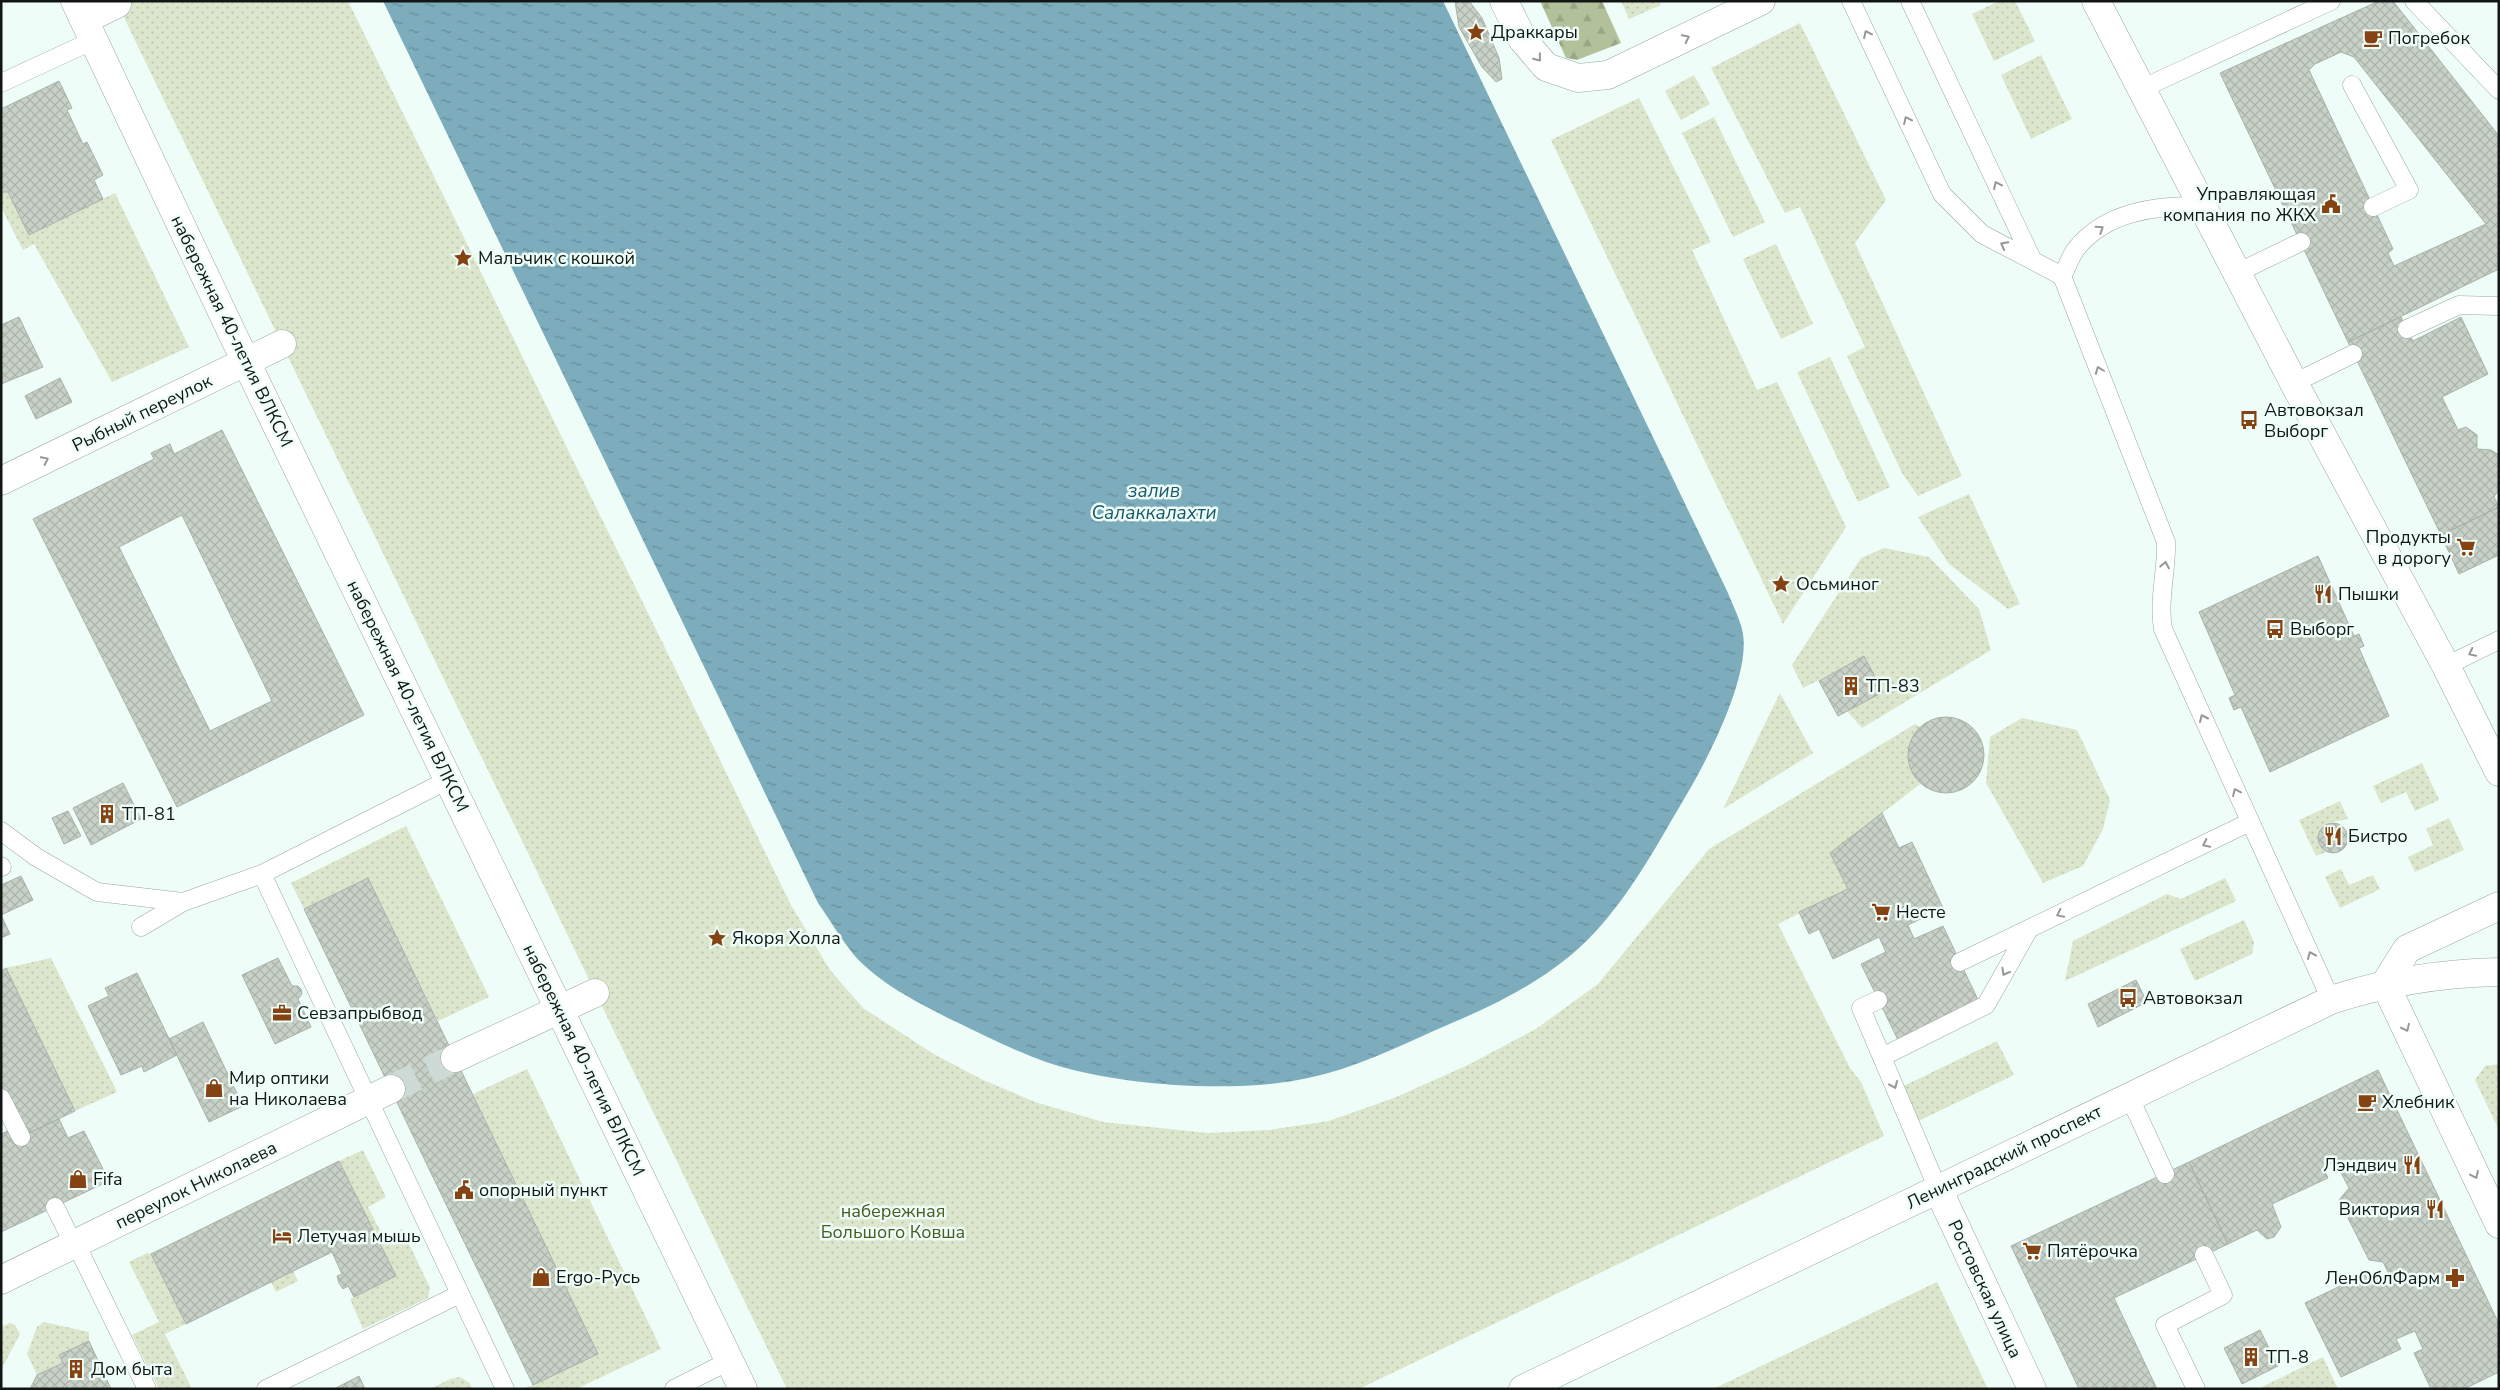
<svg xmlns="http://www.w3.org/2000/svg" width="2500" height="1390" font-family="'Nunito Sans',sans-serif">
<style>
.grass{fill:url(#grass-dots)}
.forest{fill:url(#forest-firs)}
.water{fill:url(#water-ripples)}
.building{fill:url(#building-cross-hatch);stroke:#a8b2a9;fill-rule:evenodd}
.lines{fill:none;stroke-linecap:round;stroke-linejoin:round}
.minor-tunnel{stroke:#cddad5;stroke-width:28;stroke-dasharray:28 14;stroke-linecap:butt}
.service-casing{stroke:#9aa7a2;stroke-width:19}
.minor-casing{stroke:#9aa7a2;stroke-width:29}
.primary-casing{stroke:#9aa7a2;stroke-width:29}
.service{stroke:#fff;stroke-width:18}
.minor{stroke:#fff;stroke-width:28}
.primary{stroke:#fff;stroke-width:28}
.oneway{stroke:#949796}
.labels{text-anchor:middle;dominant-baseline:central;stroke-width:5;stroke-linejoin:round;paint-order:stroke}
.poi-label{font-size:18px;fill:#121715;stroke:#eefdf7;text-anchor:start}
.street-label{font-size:18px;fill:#121715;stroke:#eefdf7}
.park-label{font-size:18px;fill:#4b5c22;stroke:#eefdf7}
.water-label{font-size:19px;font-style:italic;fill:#1a596b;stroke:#eefdf7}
</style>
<defs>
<pattern id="grass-dots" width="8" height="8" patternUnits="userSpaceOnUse" patternTransform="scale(1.25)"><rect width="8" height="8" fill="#dce6cc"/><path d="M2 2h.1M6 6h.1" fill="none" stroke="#bcc5ae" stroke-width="1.8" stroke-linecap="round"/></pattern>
<pattern id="forest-firs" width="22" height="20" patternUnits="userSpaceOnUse" patternTransform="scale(1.25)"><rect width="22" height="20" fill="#b3c19a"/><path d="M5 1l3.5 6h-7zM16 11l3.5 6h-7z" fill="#99a584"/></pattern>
<pattern id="water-ripples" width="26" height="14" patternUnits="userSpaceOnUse" patternTransform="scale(1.25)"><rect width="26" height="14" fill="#7dadbd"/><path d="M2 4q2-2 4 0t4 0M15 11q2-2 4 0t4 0" fill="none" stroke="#658c98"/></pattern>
<pattern id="building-cross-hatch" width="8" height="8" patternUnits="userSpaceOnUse" patternTransform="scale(1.25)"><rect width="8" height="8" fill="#c8d1c8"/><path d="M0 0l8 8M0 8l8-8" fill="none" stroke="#abb3ab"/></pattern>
</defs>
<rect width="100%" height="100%" fill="#eefdf7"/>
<!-- grass -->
<path class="grass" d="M 116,1 L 348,1 L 791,905 L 830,970 L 863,1008 L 932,1053 L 981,1079 L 1035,1102 L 1103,1122 L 1207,1133 L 1269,1130 L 1329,1121 L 1394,1098 L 1468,1065 L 1536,1029 L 1598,984 L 1709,849 L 1915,724 L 1920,727 C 1906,746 1904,765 1920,784 L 1831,853 L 1848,889 L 1778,924 L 1850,1068 L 1861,1082 L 1884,1136 L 1359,1389 L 787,1389 Z
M 1621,1 L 1659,1 L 1661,5 L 1629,19 Z
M 1999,1 L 2015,1 L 2035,41 L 1994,61 L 1972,14 Z
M 1800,23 L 1886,200 L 1855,243 L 1962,476 L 1918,496 L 1902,473 L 1847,356 L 1865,347 L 1800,207 L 1785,213 L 1711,68 Z
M 2041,55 L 2072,119 L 2031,139 L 2001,75 Z
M 1694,75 L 1710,104 L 1681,120 L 1665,91 Z
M 1639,98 L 1711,242 L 1692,250 L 1757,390 L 1777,382 L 1846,527 L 1783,624 L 1551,140 Z
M 1714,117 L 1765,222 L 1733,237 L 1682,133 Z
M 1,192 L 8,192 L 30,235 L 115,193 L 189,347 L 112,382 L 34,244 L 23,250 L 1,207 Z
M 1776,244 L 1813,324 L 1781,339 L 1743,259 Z
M 1830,357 L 1890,487 L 1858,502 L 1797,372 Z
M 1969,494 L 2020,604 L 2008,609 L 1949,564 L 1918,517 Z
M 1884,548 L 1929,557 L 1979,609 L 1991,650 L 1862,728 L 1847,711 L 1864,657 L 1803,688 L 1792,665 L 1861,558 Z
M 1780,693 L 1813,753 L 1723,809 Z
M 2022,718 L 2077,730 L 2110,800 L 2103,829 L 2083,866 L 2043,883 L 1986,783 L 1990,737 Z
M 2422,763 L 2439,800 L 2415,811 L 2406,792 L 2381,803 L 2373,786 Z
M 2340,801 L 2348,819 L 2328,823 L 2320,829 L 2318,843 L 2326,852 L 2316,856 L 2299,820 Z
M 2449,818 L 2464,850 L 2415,872 L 2408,857 L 2433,845 L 2426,829 Z
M 406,826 L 489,997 L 438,1021 L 368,878 L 304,909 L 291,883 Z
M 2341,869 L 2349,885 L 2373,875 L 2380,889 L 2340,908 L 2325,877 Z
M 2225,878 L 2236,901 L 2065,981 L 2073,941 L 2167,894 L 2181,899 Z
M 2244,920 L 2254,942 L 2252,954 L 2195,981 L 2180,949 Z
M 51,958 L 117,1092 L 75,1111 L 6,968 Z
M 1997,1041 L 2014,1075 L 1908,1126 L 1891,1092 Z
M 2499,1064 L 2499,1130 L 2475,1080 L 2485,1066 Z
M 527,1069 L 661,1349 L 576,1389 L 526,1388 L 598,1354 L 473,1094 Z
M 363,1150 L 386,1197 L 368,1207 L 384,1238 L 402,1229 L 430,1288 L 428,1298 L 363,1329 L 350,1299 L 396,1276 L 339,1161 Z
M 147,1253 L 151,1254 L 186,1324 L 165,1334 L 192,1389 L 159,1389 L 132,1335 L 159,1322 L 129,1262 Z
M 293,1271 L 298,1281 L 276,1292 L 271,1282 Z
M 1937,1282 L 1988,1389 L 1713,1389 Z
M 44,1322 L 89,1332 L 89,1341 L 59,1355 L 63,1363 L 37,1375 L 27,1354 L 37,1327 Z
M 10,1323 L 15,1325 L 20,1334 L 1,1370 L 1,1327 Z
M 2323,1357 L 2338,1389 L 2263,1389 L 2262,1387 Z
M 460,1377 L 470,1383 L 472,1389 L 430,1389 L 450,1379 Z"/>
<!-- forest -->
<path class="forest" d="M 1540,1 L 1602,1 L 1621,43 L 1577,60 L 1566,58 Z"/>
<!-- water -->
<path class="water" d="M 383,1 L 1443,1 L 1728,593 C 1733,606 1741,621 1743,634 C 1750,678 1707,761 1684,799 C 1654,850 1624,907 1579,948 C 1538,985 1488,1008 1438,1029 C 1395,1048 1353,1069 1308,1078 C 1236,1094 1116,1086 1046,1062 C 1012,1050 980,1033 948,1018 C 915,1001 879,983 854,955 C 841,939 830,920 818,903 Z"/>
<!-- building -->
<path class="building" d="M 1455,1 L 1469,1 L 1482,18 L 1499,58 L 1502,79 L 1496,82 L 1482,67 L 1459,27 Z
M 2379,1 L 2393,1 L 2499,136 L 2499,269 L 2348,342 L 2220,73 ZM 2341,52 L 2354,57 L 2486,224 L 2394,266 L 2388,253 L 2393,249 L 2309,70 L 2315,64 Z
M 59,81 L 72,108 L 67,110 L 83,144 L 87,142 L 103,175 L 94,180 L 103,199 L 29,235 L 8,192 L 1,192 L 1,109 Z
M 19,317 L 43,367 L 1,384 L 1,325 Z
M 2401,317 L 2413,341 L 2461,317 L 2488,374 L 2442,397 L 2458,430 L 2466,427 L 2477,435 L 2477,449 L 2491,450 L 2499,455 L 2499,489 L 2494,497 L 2499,507 L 2441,535 L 2348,342 Z
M 60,378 L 72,402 L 36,419 L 25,396 Z
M 222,430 L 364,715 L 177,807 L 33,519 L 154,459 L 151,453 L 170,444 L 174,454 ZM 182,515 L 272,701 L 210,731 L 119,547 Z
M 2499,507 L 2499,555 L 2459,574 L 2441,535 Z
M 2318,556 L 2354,636 L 2359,634 L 2364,646 L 2359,648 L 2389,716 L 2270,772 L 2241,707 L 2234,710 L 2229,698 L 2235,695 L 2199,612 Z
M 1864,656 L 1883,692 L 1838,716 L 1819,681 Z
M1908 755a38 38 0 1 1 76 0a38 38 0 1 1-76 0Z
M 123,783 L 141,819 L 91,845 L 73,808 Z
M 68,811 L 81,836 L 64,844 L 52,818 Z
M 1882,813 L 1899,848 L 1912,842 L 1943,908 L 1908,925 L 1914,939 L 1943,926 L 1979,1002 L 1898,1040 L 1861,964 L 1886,952 L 1879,937 L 1833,959 L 1819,929 L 1809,934 L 1799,912 L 1848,889 L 1830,853 Z
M2318 838a15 15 0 1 1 30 0a15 15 0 1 1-30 0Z
M 21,876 L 33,900 L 1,915 L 1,885 Z
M 368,878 L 598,1354 L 533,1385 L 304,909 Z
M 1,915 L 10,934 L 1,938 Z
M 278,958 L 292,986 L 298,986 L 301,989 L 302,994 L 298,999 L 311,1027 L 275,1044 L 242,975 Z
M 6,968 L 75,1111 L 25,1135 L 1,1084 L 1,971 Z
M 137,973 L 177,1055 L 144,1072 L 142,1066 L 121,1075 L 88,1006 L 109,996 L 105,988 Z
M 2136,980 L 2147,1002 L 2098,1027 L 2088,1004 Z
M 203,1022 L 243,1106 L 209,1122 L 169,1039 Z
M 2378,1070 L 2499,1324 L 2499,1372 L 2464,1389 L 2431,1389 L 2414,1353 L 2423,1349 L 2415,1331 L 2396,1339 L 2401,1349 L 2341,1377 L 2305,1303 L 2365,1274 L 2369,1283 L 2389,1274 L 2383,1262 L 2369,1260 L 2339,1200 L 2349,1188 L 2335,1161 L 2323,1167 L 2328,1178 L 2272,1204 L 2281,1227 L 2274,1237 L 2267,1239 L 2257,1230 L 2228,1244 L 2189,1162 Z
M 59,1119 L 68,1138 L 84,1131 L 109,1181 L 1,1232 L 1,1134 L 8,1131 L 13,1134 L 16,1139 Z
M 339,1161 L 396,1276 L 354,1297 L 348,1286 L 343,1289 L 339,1283 L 337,1276 L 342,1274 L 332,1252 L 186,1324 L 151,1254 Z
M 2189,1162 L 2228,1244 L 2114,1298 L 2157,1389 L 2079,1389 L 2011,1246 Z
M 2260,1330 L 2278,1366 L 2242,1384 L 2224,1348 Z
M 89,1341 L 111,1389 L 30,1389 L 37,1375 L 63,1363 L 59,1355 Z
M 359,1376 L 365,1389 L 334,1389 Z"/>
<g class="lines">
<!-- minor-tunnel -->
<path class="minor-tunnel" d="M 391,1089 L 455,1058"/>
<!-- service casing -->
<g class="service-casing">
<path id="service" d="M 1851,1 L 1942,194 L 1982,234 L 2062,276
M 1910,1 L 2033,261
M 2414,1 L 2499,90
M 1,83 L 94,40
M 2352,85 L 2409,190 L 2373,207
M 2141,89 L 2331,1
M 2202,206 C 2158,205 2106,211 2076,249 C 2070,257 2067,268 2062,276 L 2166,542 C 2167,571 2158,599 2163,629 L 2331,1000
M 2237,273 L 2301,242
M 2407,329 L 2459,305 L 2499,306
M 2294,383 L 2353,354
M 2446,666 L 2499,640
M 1,831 L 36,857 L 97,892 L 183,902 L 262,874 L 448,780
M 1,866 L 2,867
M 262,874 L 505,1389
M 141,927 L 183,902
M 1960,962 L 2250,822
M 1878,1000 L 1861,1008 L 1938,1189
M 1882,1057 L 1986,1005 L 2029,929
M 2129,1096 L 2165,1174
M 1,1098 L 21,1137
M 55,1207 L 74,1245
M 76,1244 L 147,1389
M 266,1389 L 460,1294
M 674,1389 L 729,1361
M 2196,1389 L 2165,1325 L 2223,1295 L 2204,1255"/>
</g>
<!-- minor casing -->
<g class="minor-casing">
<path id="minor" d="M 1504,1 L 1523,40 L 1546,67 L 1578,78 L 1608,75 L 1761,1
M 2096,1 L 2294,383 L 2446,666 L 2499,772
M 84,20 L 117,4
M 1,481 L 282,344
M 2499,906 L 2407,949 L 2385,984 L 2499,1224
M 455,1058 L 595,993
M 1938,1189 L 2032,1389
M 1,1280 L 391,1089"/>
</g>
<!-- primary casing -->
<g class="primary-casing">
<path id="primary" d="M 75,1 L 233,335 L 743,1389
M 1523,1389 L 2331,1000 C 2386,982 2442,973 2499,972"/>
</g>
<!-- service -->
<use href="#service" class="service"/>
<!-- minor -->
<use href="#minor" class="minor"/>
<!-- primary -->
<use href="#primary" class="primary"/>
</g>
<!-- one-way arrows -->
<defs><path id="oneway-chevron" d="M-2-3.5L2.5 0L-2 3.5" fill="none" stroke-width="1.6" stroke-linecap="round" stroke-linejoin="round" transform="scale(1.25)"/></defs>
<g class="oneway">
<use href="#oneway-chevron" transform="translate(1867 34) rotate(-115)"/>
<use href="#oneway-chevron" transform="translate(1686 38) rotate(-26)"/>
<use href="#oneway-chevron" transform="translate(1538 58) rotate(51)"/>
<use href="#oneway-chevron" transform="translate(1907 120) rotate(-115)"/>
<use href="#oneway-chevron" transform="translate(1997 185) rotate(-115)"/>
<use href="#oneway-chevron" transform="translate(2100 229) rotate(-33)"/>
<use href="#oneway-chevron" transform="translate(2004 245) rotate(-152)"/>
<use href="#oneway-chevron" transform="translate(2099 370) rotate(-111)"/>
<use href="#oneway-chevron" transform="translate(45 460) rotate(-26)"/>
<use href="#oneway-chevron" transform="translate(2165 565) rotate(-79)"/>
<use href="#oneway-chevron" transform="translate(2472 653) rotate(154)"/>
<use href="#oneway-chevron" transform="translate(2203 718) rotate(-114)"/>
<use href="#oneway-chevron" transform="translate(2236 792) rotate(-115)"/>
<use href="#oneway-chevron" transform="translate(2206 844) rotate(154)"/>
<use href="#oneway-chevron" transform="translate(2060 914) rotate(154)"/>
<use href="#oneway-chevron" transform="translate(2311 955) rotate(-114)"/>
<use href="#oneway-chevron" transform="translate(2005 972) rotate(119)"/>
<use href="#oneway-chevron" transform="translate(2406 1028) rotate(65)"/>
<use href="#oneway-chevron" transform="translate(1894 1085) rotate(67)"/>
<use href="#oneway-chevron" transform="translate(2475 1175) rotate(65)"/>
</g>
<!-- icons -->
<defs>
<g id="sight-bare" transform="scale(1.5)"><path d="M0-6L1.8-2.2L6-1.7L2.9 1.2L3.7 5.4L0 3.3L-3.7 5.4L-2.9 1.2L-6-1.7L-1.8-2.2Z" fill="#854212" stroke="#eefdf7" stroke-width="2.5" paint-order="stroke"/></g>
<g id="cafe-bare" transform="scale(1.5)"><path d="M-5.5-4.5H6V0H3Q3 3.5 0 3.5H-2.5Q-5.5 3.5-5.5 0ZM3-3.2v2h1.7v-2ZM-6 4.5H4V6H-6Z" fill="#854212" stroke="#eefdf7" stroke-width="2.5" paint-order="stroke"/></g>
<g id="civic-bare" transform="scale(1.5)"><path d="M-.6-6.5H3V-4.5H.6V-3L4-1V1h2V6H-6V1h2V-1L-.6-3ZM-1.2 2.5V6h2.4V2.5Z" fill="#854212" stroke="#eefdf7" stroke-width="2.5" paint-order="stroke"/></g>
<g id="bus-bare" transform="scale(1.5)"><path d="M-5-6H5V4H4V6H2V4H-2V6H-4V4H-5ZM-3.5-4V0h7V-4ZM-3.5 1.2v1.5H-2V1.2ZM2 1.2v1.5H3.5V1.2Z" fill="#854212" stroke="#eefdf7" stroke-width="2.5" paint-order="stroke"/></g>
<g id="supermarket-bare" transform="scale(1.5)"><path d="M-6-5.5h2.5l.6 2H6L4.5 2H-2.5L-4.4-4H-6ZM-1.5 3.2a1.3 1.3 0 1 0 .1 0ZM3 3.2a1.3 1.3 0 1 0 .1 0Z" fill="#854212" stroke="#eefdf7" stroke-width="2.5" paint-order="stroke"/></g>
<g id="restaurant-bare" transform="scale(1.5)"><path d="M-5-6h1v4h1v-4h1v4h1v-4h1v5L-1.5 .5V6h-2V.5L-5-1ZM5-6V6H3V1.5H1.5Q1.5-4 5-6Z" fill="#854212" stroke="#eefdf7" stroke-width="2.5" paint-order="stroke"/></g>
<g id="building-bare" transform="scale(1.5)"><path d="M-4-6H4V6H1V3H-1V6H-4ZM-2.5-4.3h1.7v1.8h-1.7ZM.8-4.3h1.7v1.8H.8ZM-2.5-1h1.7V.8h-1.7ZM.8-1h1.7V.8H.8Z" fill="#854212" stroke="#eefdf7" stroke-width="2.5" paint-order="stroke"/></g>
<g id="office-bare" transform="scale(1.5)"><path d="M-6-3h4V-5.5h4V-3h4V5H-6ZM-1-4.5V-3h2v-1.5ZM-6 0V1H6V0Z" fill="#854212" stroke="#eefdf7" stroke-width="2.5" paint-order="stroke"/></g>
<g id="shop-bare" transform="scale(1.5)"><path d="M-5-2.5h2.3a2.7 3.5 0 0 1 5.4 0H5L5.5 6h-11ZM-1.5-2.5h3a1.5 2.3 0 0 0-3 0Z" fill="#854212" stroke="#eefdf7" stroke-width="2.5" paint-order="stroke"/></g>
<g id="hotel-bare" transform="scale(1.5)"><path d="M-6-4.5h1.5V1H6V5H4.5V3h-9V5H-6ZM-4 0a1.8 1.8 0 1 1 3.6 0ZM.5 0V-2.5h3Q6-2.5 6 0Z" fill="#854212" stroke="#eefdf7" stroke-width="2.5" paint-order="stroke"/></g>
<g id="pharmacy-bare" transform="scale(1.5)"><path d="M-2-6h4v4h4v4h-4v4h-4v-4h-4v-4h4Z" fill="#854212" stroke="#eefdf7" stroke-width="2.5" paint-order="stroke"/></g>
</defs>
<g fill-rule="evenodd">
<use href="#sight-bare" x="1476" y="32"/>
<use href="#cafe-bare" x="2373" y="38"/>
<use href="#civic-bare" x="2331" y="204"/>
<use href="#sight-bare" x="463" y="258"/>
<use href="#bus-bare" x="2249" y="420"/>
<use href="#supermarket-bare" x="2466" y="547"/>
<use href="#sight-bare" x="1781" y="584"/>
<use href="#restaurant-bare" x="2323" y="594"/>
<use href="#bus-bare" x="2275" y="629"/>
<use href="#building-bare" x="1851" y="686"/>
<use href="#building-bare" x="107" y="814"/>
<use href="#restaurant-bare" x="2333" y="836"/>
<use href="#supermarket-bare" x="1881" y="912"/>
<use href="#sight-bare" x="717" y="938"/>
<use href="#bus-bare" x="2128" y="998"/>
<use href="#office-bare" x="282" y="1013"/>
<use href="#shop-bare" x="214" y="1088"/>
<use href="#cafe-bare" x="2367" y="1102"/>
<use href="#restaurant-bare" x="2412" y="1165"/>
<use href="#shop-bare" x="78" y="1179"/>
<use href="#civic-bare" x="464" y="1190"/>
<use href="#restaurant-bare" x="2435" y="1209"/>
<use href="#hotel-bare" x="282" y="1236"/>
<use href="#supermarket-bare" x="2032" y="1251"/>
<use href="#shop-bare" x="541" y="1277"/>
<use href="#pharmacy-bare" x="2455" y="1278"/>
<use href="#building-bare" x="2251" y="1357"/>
<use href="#building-bare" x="76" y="1369"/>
</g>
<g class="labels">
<!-- poi labels -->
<g class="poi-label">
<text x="1491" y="32">Драккары</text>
<text x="2388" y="38">Погребок</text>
<text x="2316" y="194" text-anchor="end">Управляющая<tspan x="2316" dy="21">компания по ЖКХ</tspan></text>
<text x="478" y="258">Мальчик с кошкой</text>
<text x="2264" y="410">Автовокзал<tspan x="2264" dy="21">Выборг</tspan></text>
<text x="2451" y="537" text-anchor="end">Продукты<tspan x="2451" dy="21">в дорогу</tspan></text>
<text x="1796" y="584">Осьминог</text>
<text x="2338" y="594">Пышки</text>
<text x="2290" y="629">Выборг</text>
<text x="1866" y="686">ТП-83</text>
<text x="122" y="814">ТП-81</text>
<text x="2348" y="836">Бистро</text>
<text x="1896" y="912">Несте</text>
<text x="732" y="938">Якоря Холла</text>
<text x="2143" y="998">Автовокзал</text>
<text x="297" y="1013">Севзапрыбвод</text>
<text x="229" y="1078">Мир оптики<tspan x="229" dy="21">на Николаева</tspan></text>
<text x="2382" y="1102">Хлебник</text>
<text x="2397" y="1165" text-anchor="end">Лэндвич</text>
<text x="93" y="1179">Fifa</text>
<text x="479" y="1190">опорный пункт</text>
<text x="2420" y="1209" text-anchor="end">Виктория</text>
<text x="297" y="1236">Летучая мышь</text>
<text x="2047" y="1251">Пятёрочка</text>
<text x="556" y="1277">Ergo-Русь</text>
<text x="2440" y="1278" text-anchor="end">ЛенОблФарм</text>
<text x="2266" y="1357">ТП-8</text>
<text x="91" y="1369">Дом быта</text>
</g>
<!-- street labels -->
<g class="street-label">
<text transform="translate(232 331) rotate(64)">набережная 40-летия ВЛКСМ</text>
<text transform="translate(142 413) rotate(-26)">Рыбный переулок</text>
<text transform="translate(408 696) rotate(64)">набережная 40-летия ВЛКСМ</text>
<text transform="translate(584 1060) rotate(64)">набережная 40-летия ВЛКСМ</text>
<text transform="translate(2004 1157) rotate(-26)">Ленинградский проспект</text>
<text transform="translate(196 1185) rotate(-26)">переулок Николаева</text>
<text transform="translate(1985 1289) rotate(65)">Ростовская улица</text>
</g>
<!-- park labels -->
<g class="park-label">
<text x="893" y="1211">набережная<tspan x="893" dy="21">Большого Ковша</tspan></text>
</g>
<!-- water labels -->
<g class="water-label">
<text x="1154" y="491">залив<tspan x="1154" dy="22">Салаккалахти</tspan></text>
</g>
</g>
<!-- border -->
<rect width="2500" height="1390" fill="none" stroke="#121715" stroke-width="5"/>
</svg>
